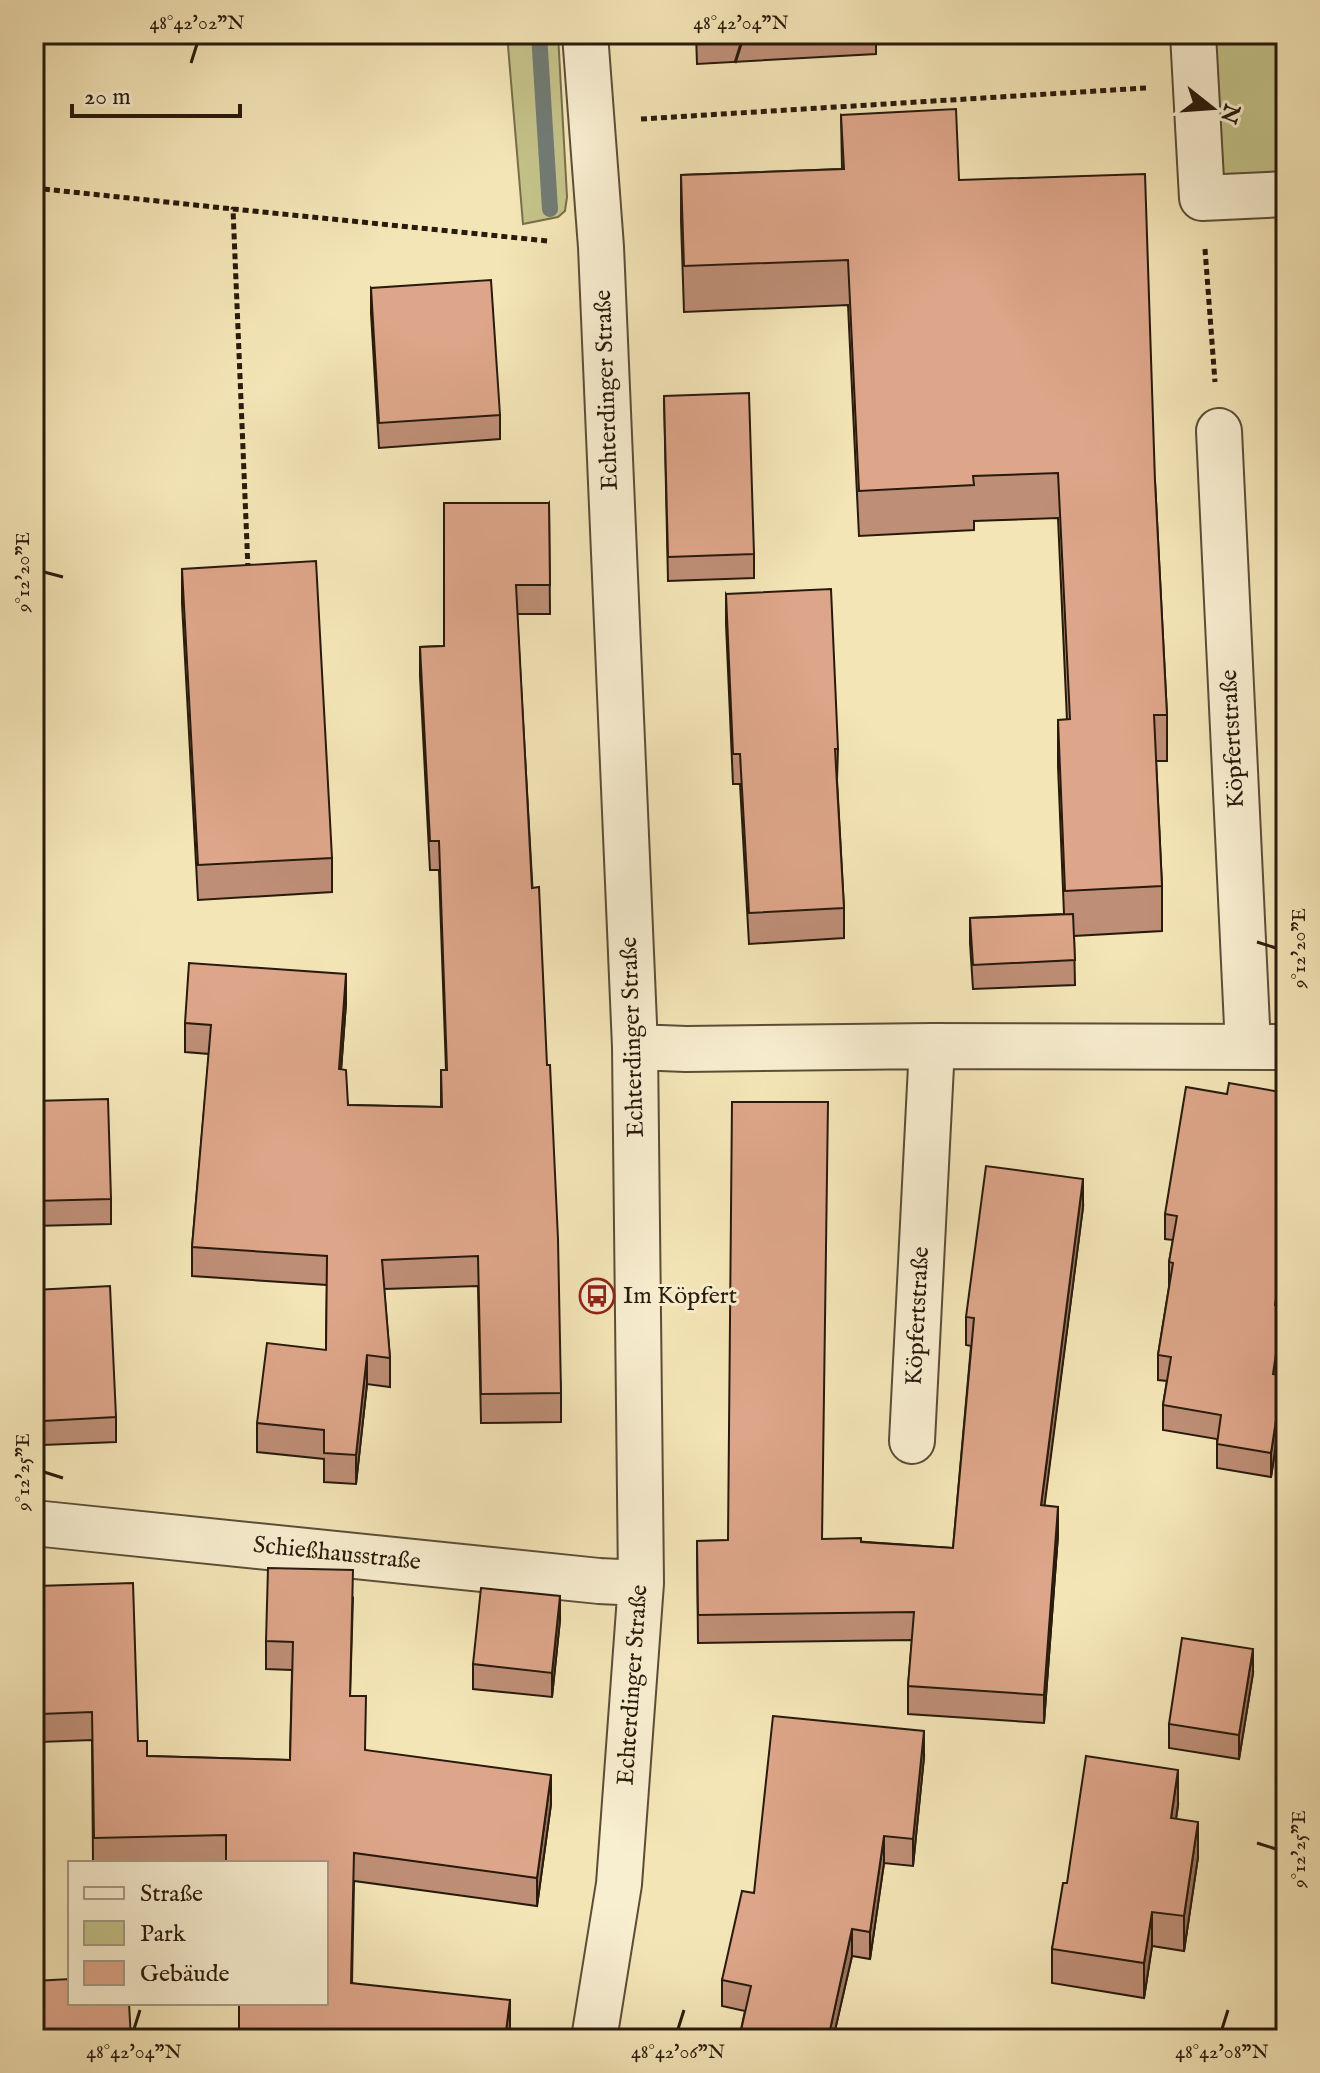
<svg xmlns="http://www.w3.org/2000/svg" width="1320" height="2073" font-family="'IM FELL English',serif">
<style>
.green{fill:#c4c289;stroke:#766e4a;stroke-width:2}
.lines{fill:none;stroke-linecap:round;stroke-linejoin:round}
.stream{stroke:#717b74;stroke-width:16}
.minor-casing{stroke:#5b4d37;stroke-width:48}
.path{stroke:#281a0c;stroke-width:5;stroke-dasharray:6 4;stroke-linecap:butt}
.minor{stroke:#f8eed0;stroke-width:44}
.wall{fill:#be8e76;stroke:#281a0c;stroke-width:2}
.shaded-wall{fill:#9b7460;stroke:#281a0c;stroke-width:2}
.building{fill:#dda589;stroke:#281a0c;stroke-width:2}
.ticks{fill:none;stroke:#281a0c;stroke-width:3}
.labels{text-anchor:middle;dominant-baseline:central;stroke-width:6;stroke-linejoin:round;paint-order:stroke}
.street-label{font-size:24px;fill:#281a0c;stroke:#f8eed0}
.poi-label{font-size:24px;fill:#281a0c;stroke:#f8eed0;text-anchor:start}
.neatline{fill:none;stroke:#281a0c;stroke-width:3}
.ticks-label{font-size:20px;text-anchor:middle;fill:#281a0c}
</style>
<rect width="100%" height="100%" fill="#f4e5b7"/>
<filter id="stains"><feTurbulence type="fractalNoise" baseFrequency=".0025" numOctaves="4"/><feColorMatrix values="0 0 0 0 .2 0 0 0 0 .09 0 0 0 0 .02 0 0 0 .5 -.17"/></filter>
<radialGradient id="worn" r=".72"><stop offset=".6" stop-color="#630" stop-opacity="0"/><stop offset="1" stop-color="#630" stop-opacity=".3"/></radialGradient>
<!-- green -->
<path class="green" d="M 507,34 L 558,34 L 567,197 L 565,211 L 558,217 L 523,224 Z
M 1286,39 L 1286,194 L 1202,198 L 1194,44 Z"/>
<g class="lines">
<!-- stream -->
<path class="stream" d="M 539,34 L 550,209"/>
<!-- minor casing -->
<g class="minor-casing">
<path id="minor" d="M 585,34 L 601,247 L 635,1047 L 641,1583 L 619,1884 L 594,2039
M 1193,34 L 1202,198 L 1286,194
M 1219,431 L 1248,1047
M 635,1047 L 686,1049 L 932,1046 L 1286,1047
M 912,1441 L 932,1046
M 34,1523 L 599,1581 L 641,1583"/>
</g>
<!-- path -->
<path class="path" d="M 641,119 L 1146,88
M 34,188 L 233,209
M 1205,249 L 1215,382
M 248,569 L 233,209 L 548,241"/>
<!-- minor -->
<use href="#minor" class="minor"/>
</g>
<!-- wall -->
<path class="wall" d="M 696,34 L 876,34 L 876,54 L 697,64 Z
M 995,34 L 1092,34 L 1092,39 L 995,43 Z
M 841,115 L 959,180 L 1155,481 L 1167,715 L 1167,761 L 1156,761 L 1162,886 L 1162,931 L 1074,936 L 1075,985 L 973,989 L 970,943 L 970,918 L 1064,914 L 1058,766 L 1058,720 L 1067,720 L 1058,518 L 974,521 L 974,530 L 859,536 L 848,305 L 684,312 L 681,221 L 681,175 L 842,169 Z
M 371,288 L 500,415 L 500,439 L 379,448 L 371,313 Z
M 664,396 L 754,554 L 754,578 L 668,581 Z
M 549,503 L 550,614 L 517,614 L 561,1393 L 561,1422 L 481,1423 L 478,1286 L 384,1289 L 390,1358 L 390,1387 L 367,1384 L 356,1484 L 324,1482 L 324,1459 L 257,1452 L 257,1423 L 326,1350 L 327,1285 L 192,1276 L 192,1247 L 209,1054 L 185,1052 L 185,1023 L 346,1003 L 341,1070 L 348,1105 L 441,1107 L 441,1070 L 446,1070 L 439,870 L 430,870 L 420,676 L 420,647 L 444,646 Z
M 182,569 L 332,858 L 332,892 L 198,900 L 182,603 Z
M 726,594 L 838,749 L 837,780 L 844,908 L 844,938 L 749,944 L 740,784 L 733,784 L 726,624 Z
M 1286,1093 L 1286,1123 L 1280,1161 L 1286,1162 L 1286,1188 L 1279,1232 L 1286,1233 L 1286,1258 L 1279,1305 L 1283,1331 L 1276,1374 L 1283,1399 L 1271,1477 L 1217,1468 L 1217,1439 L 1163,1430 L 1163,1405 L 1167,1381 L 1158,1380 L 1158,1355 L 1169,1287 L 1169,1262 L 1173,1240 L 1165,1239 L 1165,1214 L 1227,1094 Z
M 34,1101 L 111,1199 L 111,1224 L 34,1226 Z
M 1083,1207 L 1044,1505 L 1058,1535 L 1044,1723 L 908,1714 L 908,1686 L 912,1640 L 698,1643 L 697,1541 L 823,1539 L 953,1548 L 971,1346 L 966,1345 L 966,1317 Z
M 34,1290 L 116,1417 L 116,1442 L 43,1445 L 42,1417 L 34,1417 Z
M 37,1586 L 147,1756 L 290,1760 L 292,1670 L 266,1669 L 266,1641 L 353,1598 L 350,1696 L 365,1750 L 551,1804 L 537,1906 L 354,1881 L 352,1983 L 510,2028 L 509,2039 L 239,2039 L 239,2003 L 326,1863 L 93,1863 L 92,1740 L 40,1742 Z
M 560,1620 L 552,1697 L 473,1689 L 473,1664 Z
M 1253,1673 L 1239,1759 L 1169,1748 L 1169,1724 Z
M 924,1757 L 913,1866 L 884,1863 L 870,1959 L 852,1956 L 833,2039 L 739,2039 L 745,2011 L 722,2006 L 722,1980 L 754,1893 Z
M 1178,1805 L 1176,1819 L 1198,1857 L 1184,1951 L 1152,1946 L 1144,1998 L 1052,1983 L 1052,1949 L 1067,1883 Z"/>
<!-- shaded-wall -->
<path class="shaded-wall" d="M 346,974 L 346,1003 L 339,1098 L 339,1069 Z
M 1286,1099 L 1286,1123 L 1276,1185 L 1276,1161 Z
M 1286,1164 L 1286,1188 L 1276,1256 L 1276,1232 Z
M 1083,1179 L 1083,1207 L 1041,1533 L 1041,1505 Z
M 1286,1234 L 1286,1258 L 1275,1329 L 1275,1305 Z
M 1283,1306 L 1283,1331 L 1273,1398 L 1273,1374 Z
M 367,1355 L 367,1384 L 356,1484 L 356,1455 Z
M 1283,1375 L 1283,1399 L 1271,1477 L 1271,1453 Z
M 1058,1507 L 1058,1535 L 1044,1723 L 1044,1695 Z
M 560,1596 L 560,1620 L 552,1697 L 552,1673 Z
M 1253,1649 L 1253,1673 L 1239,1759 L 1239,1735 Z
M 924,1731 L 924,1757 L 913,1866 L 913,1839 Z
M 1178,1770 L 1178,1805 L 1171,1853 L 1171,1818 Z
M 551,1775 L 551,1804 L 537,1906 L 537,1878 Z
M 1198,1822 L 1198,1857 L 1184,1951 L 1184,1916 Z
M 884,1836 L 884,1863 L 870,1959 L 870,1932 Z
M 1152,1912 L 1152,1946 L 1144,1998 L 1144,1963 Z
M 852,1929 L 852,1956 L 833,2039 L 828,2039 Z
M 510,2000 L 510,2028 L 509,2039 L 505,2039 Z"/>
<!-- building -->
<path class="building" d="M 956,109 L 959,180 L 1145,174 L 1155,481 L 1167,715 L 1154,715 L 1162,886 L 1065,891 L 1058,720 L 1070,719 L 1058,473 L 973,476 L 974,485 L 859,491 L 848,260 L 684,266 L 681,175 L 844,169 L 841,115 Z
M 491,280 L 500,415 L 379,423 L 371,288 Z
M 749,393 L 754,554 L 668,557 L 664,396 Z
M 444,503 L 549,503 L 550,585 L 516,585 L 532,888 L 539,887 L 547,1065 L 550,1065 L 558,1239 L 561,1393 L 481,1394 L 478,1256 L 382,1260 L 390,1358 L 367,1355 L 356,1455 L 324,1453 L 324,1430 L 257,1423 L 267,1343 L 326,1350 L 327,1256 L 192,1247 L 211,1025 L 185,1023 L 189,963 L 346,974 L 339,1069 L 346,1070 L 348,1105 L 442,1107 L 441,1070 L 447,1070 L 439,841 L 430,841 L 420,647 L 444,646 Z
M 316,561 L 332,858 L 198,865 L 182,569 Z
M 831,589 L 838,749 L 835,749 L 844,908 L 749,913 L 740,754 L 733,754 L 726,594 Z
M 1073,914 L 1075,960 L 973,965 L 970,918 Z
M 1229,1083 L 1286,1093 L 1276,1161 L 1286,1162 L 1276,1232 L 1286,1233 L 1275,1305 L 1283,1306 L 1273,1374 L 1283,1375 L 1271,1453 L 1217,1444 L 1221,1415 L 1163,1405 L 1171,1357 L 1158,1355 L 1173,1263 L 1169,1262 L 1177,1216 L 1165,1214 L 1186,1087 L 1227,1094 Z
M 108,1099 L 111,1199 L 34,1201 L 34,1101 Z
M 732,1102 L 828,1102 L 822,1539 L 861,1538 L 861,1542 L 953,1548 L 974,1318 L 966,1317 L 986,1166 L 1083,1179 L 1041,1505 L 1058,1507 L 1044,1695 L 908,1686 L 914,1612 L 698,1615 L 697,1541 L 728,1540 Z
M 110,1286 L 116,1417 L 43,1421 L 42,1392 L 34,1393 L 34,1290 Z
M 268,1568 L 353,1570 L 350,1696 L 366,1696 L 365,1750 L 551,1775 L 537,1878 L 354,1853 L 351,1983 L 510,2000 L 505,2039 L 400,2039 L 400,2033 L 239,2029 L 239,2003 L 326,2003 L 326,1863 L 226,1863 L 226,1835 L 94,1838 L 92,1712 L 40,1714 L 37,1586 L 133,1583 L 138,1741 L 147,1741 L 147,1756 L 290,1760 L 293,1642 L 266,1641 Z
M 481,1588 L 560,1596 L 552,1673 L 473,1664 Z
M 1182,1638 L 1253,1649 L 1239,1735 L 1169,1724 Z
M 773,1716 L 924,1731 L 913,1839 L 884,1836 L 870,1932 L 852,1929 L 828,2039 L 739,2039 L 751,1986 L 722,1980 L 742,1891 L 754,1893 Z
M 1086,1756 L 1178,1770 L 1171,1818 L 1198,1822 L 1184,1916 L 1152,1912 L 1144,1963 L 1052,1949 L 1063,1883 L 1067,1883 Z
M 70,1979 L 70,2003 L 129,2003 L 131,2039 L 34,2039 L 34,1981 Z"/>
<!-- ticks -->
<path class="ticks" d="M 191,63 L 197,44M 735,63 L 741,44M 44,572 L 63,577M 1257,942 L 1276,948M 44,1472 L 63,1478M 1257,1843 L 1276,1849M 134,2029 L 140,2010M 678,2029 L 684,2010M 1222,2029 L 1228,2010"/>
<!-- icons -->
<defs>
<g id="bus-ring" transform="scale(1.8)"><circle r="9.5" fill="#f8eed0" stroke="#8f2418" stroke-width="1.5"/><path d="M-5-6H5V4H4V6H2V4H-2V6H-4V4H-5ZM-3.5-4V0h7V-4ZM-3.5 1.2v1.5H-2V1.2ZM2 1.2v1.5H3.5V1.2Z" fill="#8f2418"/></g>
</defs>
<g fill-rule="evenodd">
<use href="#bus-ring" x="597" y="1296"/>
</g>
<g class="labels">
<!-- street labels -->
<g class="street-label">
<text transform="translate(607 390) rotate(-92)">Echterdinger Straße</text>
<text transform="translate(1233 739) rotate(-93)">Köpfertstraße</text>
<text transform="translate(633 1037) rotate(-92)">Echterdinger Straße</text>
<text transform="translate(918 1316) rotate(-87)">Köpfertstraße</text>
<text transform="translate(337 1554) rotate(6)">Schießhausstraße</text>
<text transform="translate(633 1685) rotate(-86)">Echterdinger Straße</text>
</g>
<!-- poi labels -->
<g class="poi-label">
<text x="623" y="1296">Im Köpfert</text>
</g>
</g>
<!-- margin -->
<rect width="1320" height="2073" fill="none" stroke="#f4e5b7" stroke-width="88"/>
<!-- legend -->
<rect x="68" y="1861" width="260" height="144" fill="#f8eed0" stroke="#a59982" stroke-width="2"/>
<rect x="84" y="1887" width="40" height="12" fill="#f8eed0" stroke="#a59982" stroke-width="2"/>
<text x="140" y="1901" font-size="24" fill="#281a0c">Straße</text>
<rect x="84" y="1921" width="40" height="24" fill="#c4c289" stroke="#a59982" stroke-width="2"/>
<text x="140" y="1941" font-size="24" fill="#281a0c">Park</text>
<rect x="84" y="1961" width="40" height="24" fill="#dda589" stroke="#a59982" stroke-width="2"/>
<text x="140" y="1981" font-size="24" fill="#281a0c">Gebäude</text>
<!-- north arrow -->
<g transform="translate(1212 108) rotate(107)" stroke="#f8eed0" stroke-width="6" paint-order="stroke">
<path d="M0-6L14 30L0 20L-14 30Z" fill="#281a0c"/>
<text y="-12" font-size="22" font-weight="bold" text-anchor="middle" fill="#281a0c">N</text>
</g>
<!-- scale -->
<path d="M72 104v12h168v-12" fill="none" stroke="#281a0c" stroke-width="4"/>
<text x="84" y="104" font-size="24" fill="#281a0c" stroke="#f8eed0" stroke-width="6" paint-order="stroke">20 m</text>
<rect x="44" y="44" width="1232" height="1985" class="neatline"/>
<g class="ticks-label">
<text x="197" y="29">48°42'02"N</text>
<text x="741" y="29">48°42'04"N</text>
<text transform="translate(22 572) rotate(-90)" y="7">9°12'20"E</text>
<text transform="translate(1298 948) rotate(-90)" y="7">9°12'20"E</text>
<text transform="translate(22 1472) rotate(-90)" y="7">9°12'25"E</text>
<text transform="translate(1298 1849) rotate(-90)" y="7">9°12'25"E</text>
<text x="134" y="2058">48°42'04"N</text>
<text x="678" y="2058">48°42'06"N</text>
<text x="1222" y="2058">48°42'08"N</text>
</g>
<rect width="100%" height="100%" filter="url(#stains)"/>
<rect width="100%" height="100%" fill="url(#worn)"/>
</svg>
